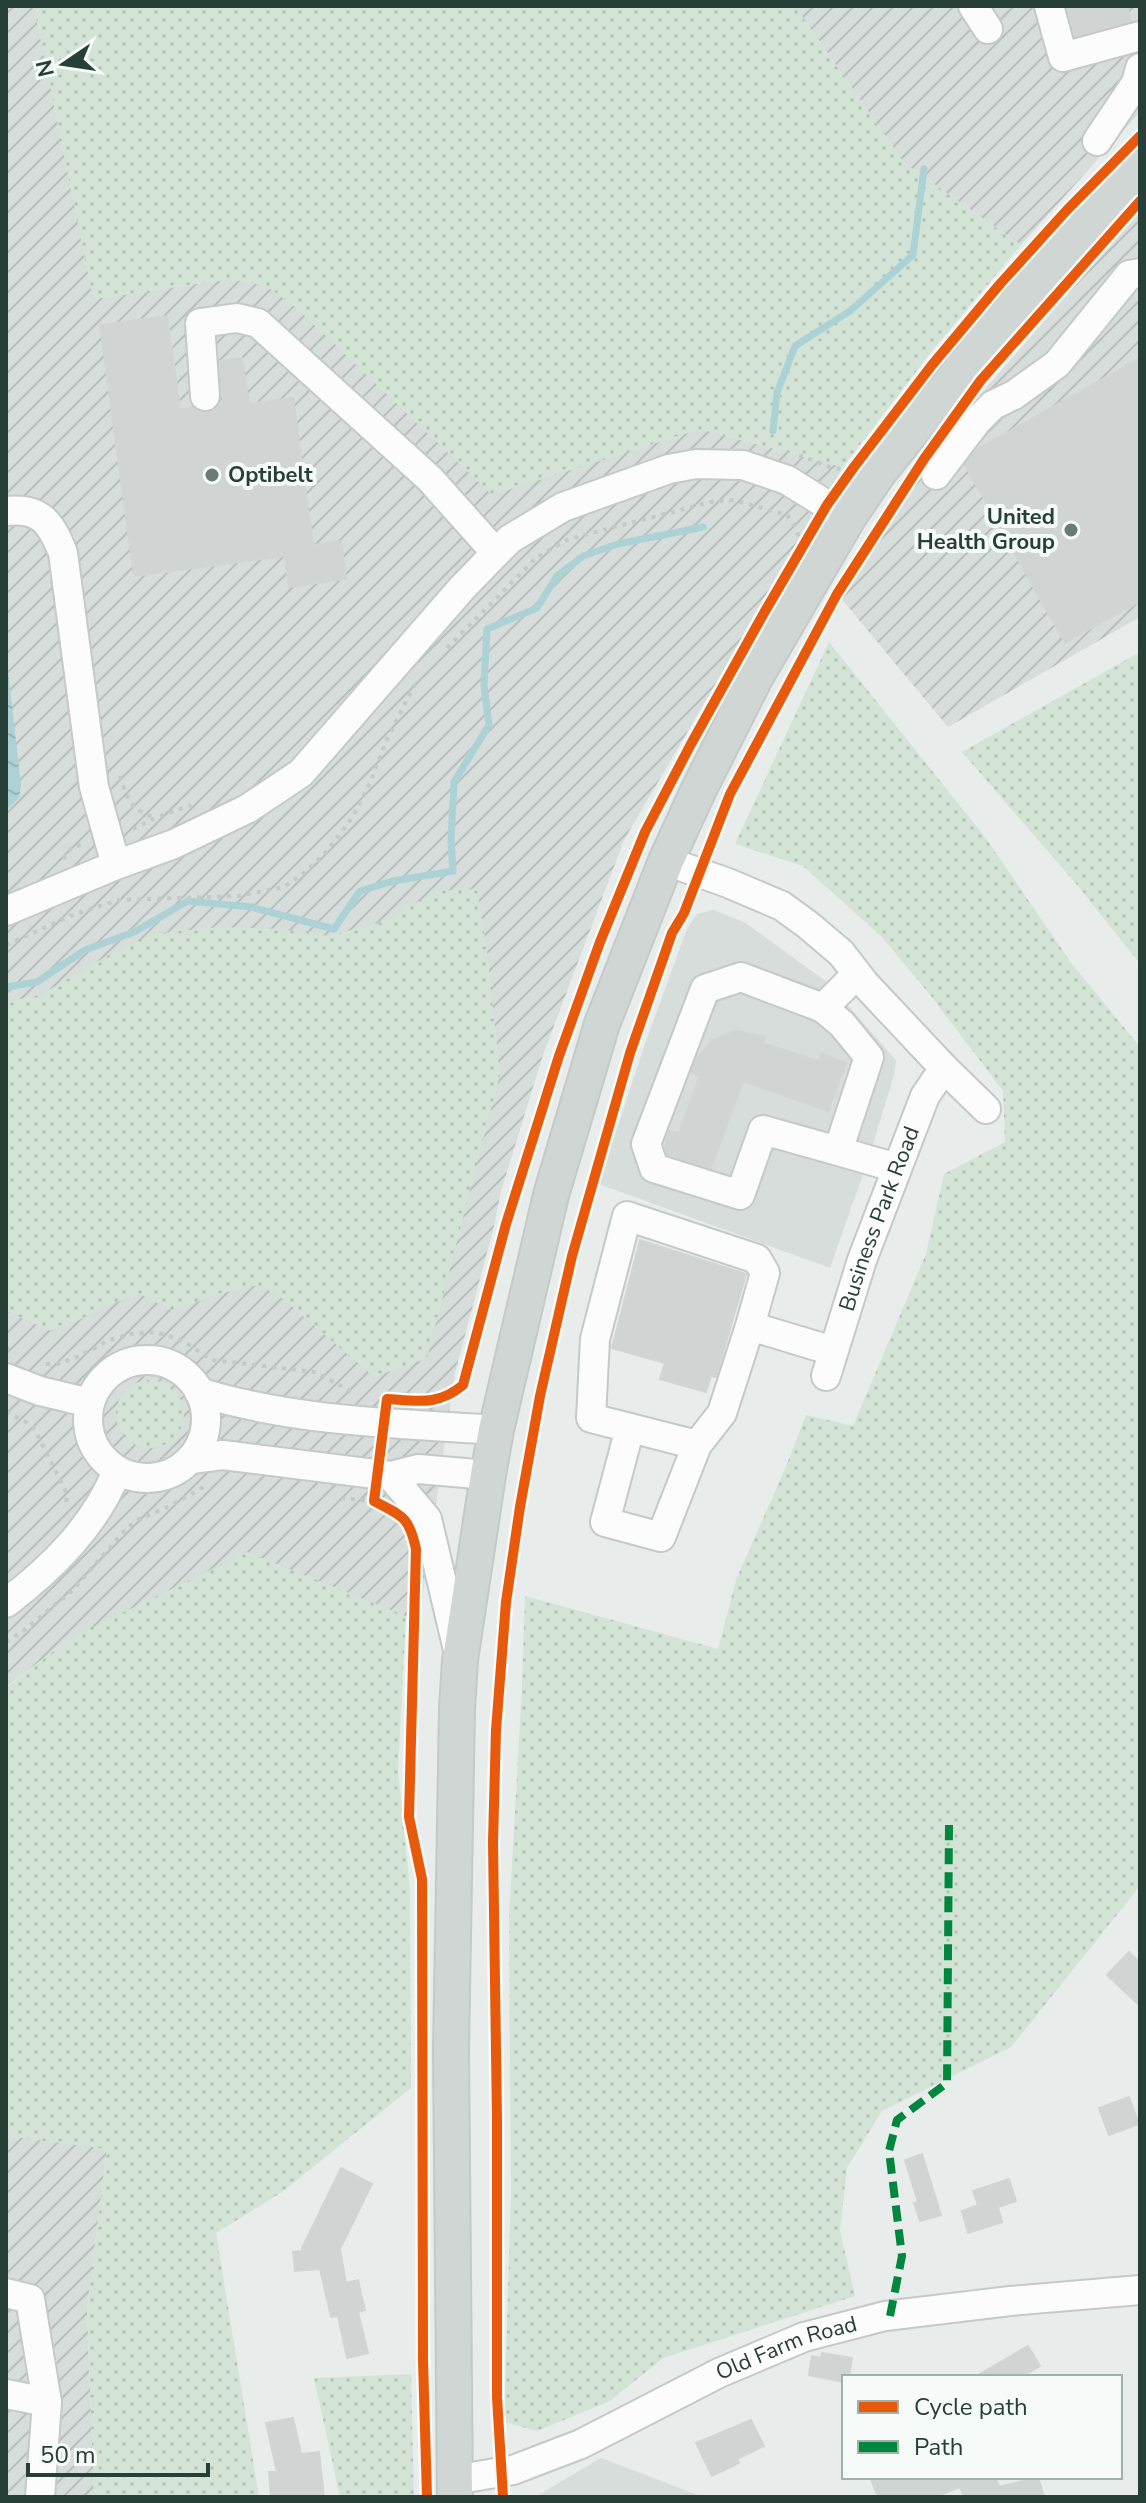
<svg xmlns="http://www.w3.org/2000/svg" width="1146" height="2503" font-family="'Nunito Sans',sans-serif">
<style>
.built{fill:#d6ddda}
.industrial{fill:url(#industrial-furrows)}
.grass{fill:url(#grass-dots)}
.water{fill:url(#water-ripples)}
.lines{fill:none;stroke-linecap:round;stroke-linejoin:round}
.stream{stroke:#acd2d6;stroke-width:7}
.building{fill:#d0d5d3;stroke:#d1d5d3;stroke-width:2}
.minor-casing{stroke:#c5c9c7;stroke-width:32}
.major-casing{stroke:#c3cac8;stroke-width:38}
.path{stroke:#c3cbc7;stroke-width:4;stroke-dasharray:4 6;stroke-linecap:butt}
.minor{stroke:#fcfcfc;stroke-width:28}
.major{stroke:#d0d6d4;stroke-width:34}
.quiet{stroke:#00873e;stroke-width:8;stroke-dasharray:16 8;stroke-linecap:butt}
.cycleway-casing{stroke:#f6faf8;stroke-width:15}
.cycleway{stroke:#e8590c;stroke-width:10}
.poi-dot{fill:#6a7c76;stroke:#f6faf8;stroke-width:3}
.labels{text-anchor:middle;dominant-baseline:central;stroke-width:8;stroke-linejoin:round;paint-order:stroke}
.poi-label{font-size:22px;font-weight:bold;fill:#263f37;stroke:#f6faf8;text-anchor:start}
.street-label{font-size:22px;fill:#263f37;stroke:#f6faf8}
</style>
<defs>
<pattern id="industrial-furrows" width="10" height="10" patternUnits="userSpaceOnUse" patternTransform="scale(2)"><rect width="10" height="10" fill="#d6ddda"/><path d="M-1 1l2-2M0 10L10 0M9 11l2-2" fill="none" stroke="#b8bfbc"/></pattern>
<pattern id="grass-dots" width="8" height="8" patternUnits="userSpaceOnUse" patternTransform="scale(2)"><rect width="8" height="8" fill="#d3e4d7"/><path d="M2 2h.1M6 6h.1" fill="none" stroke="#b5c5b9" stroke-width="1.8" stroke-linecap="round"/></pattern>
<pattern id="water-ripples" width="26" height="14" patternUnits="userSpaceOnUse" patternTransform="scale(2)"><rect width="26" height="14" fill="#acd2d6"/><path d="M2 4q2-2 4 0t4 0M15 11q2-2 4 0t4 0" fill="none" stroke="#94b5b8"/></pattern>
</defs>
<rect width="100%" height="100%" fill="#e8ecea"/>
<!-- built -->
<path class="built" d="M 713,910 L 744,922 L 827,982 L 896,1060 L 894,1075 L 868,1160 L 830,1268 L 599,1184 L 645,1044 L 687,929 L 697,914 Z
M 601,2458 L 703,2497 L 535,2497 Z"/>
<!-- industrial -->
<path class="industrial" d="M 6,6 L 34,6 L 94,299 L 230,279 L 265,285 L 297,308 L 492,494 L 700,429 L 843,467 L 624,840 L 543,1055 L 501,1191 L 494,1226 L 455,1373 L 420,1613 L 406,1616 L 69,1639 L 6,1687 Z
M 795,6 L 1140,6 L 1140,112 L 1021,245 L 904,163 Z
M 1140,211 L 1140,617 L 948,727 L 840,597 L 934,448 Z
M 6,2136 L 107,2148 L 87,2309 L 94,2497 L 6,2497 Z"/>
<!-- grass -->
<path class="grass" d="M 34,6 L 795,6 L 904,163 L 1021,245 L 931,352 L 843,467 L 700,429 L 492,495 L 297,308 L 265,285 L 230,279 L 93,299 Z
M 829,642 L 985,837 L 1072,964 L 1140,1047 L 1140,1886 L 1011,2047 L 882,2111 L 847,2168 L 840,2231 L 855,2296 L 663,2358 L 610,2401 L 537,2431 L 504,2422 L 511,2194 L 509,1919 L 522,1686 L 525,1596 L 718,1649 L 736,1580 L 785,1469 L 806,1415 L 853,1426 L 926,1254 L 944,1174 L 1005,1142 L 1003,1091 L 931,996 L 882,937 L 803,866 L 735,844 Z
M 1140,652 L 1140,964 L 1078,886 L 962,752 Z
M 477,889 L 487,952 L 500,1074 L 427,1358 L 374,1377 L 283,1299 L 258,1285 L 218,1294 L 173,1311 L 138,1293 C 108,1305 81,1321 51,1331 L 6,1311 L 6,1002 L 40,995 L 107,956 L 152,934 L 219,927 L 279,929 L 328,936 L 379,923 L 437,891 Z
M116 1414a34 34 0 1 1 68 0a34 34 0 1 1-68 0Z
M 247,1552 L 406,1616 L 398,1770 L 410,1890 L 411,2088 L 282,2192 L 216,2233 L 259,2497 L 94,2497 L 87,2309 L 107,2149 L 6,2136 L 6,1688 L 69,1639 Z
M 411,2374 L 414,2497 L 340,2497 L 314,2378 Z"/>
<!-- water -->
<path class="water" d="M 6,654 L 21,785 L 19,798 L 6,810 Z"/>
<g class="lines">
<!-- stream -->
<path class="stream" d="M 773,431 L 777,393 L 795,346 L 850,311 L 913,255 L 924,169
M 6,987 L 37,982 L 85,950 L 134,932 L 188,901 L 251,907 L 334,929 L 360,891 L 393,881 L 453,871 L 451,841 L 454,782 L 489,725 L 484,686 L 487,629 L 537,608 L 557,576 L 583,556 L 618,544 L 703,527"/>
</g>
<!-- building -->
<path class="building" d="M 1067,6 L 1127,6 L 1131,21 L 1075,36 Z
M 167,316 L 180,409 L 193,407 L 198,412 L 207,413 L 223,403 L 220,361 L 242,358 L 249,404 L 293,398 L 313,545 L 341,541 L 346,579 L 289,587 L 285,556 L 134,576 L 100,325 Z
M 1140,358 L 1140,601 L 1065,643 L 965,465 L 976,450 Z
M 735,1031 L 766,1037 L 763,1043 L 818,1061 L 822,1054 L 846,1063 L 828,1111 L 743,1081 L 711,1168 L 667,1154 L 665,1147 L 669,1131 L 679,1133 L 700,1076 L 691,1072 L 698,1056 L 712,1041 Z
M 640,1240 L 746,1274 L 716,1377 L 711,1376 L 706,1392 L 660,1379 L 665,1363 L 612,1348 Z
M 1129,1952 L 1140,1963 L 1140,2006 L 1107,1975 Z
M 1129,2097 L 1139,2124 L 1109,2135 L 1099,2108 Z
M 922,2154 L 941,2215 L 920,2221 L 914,2203 L 918,2202 L 905,2160 Z
M 341,2168 L 372,2184 L 340,2249 L 346,2283 L 358,2280 L 365,2310 L 358,2312 L 368,2353 L 347,2358 L 338,2316 L 331,2317 L 320,2269 L 295,2271 L 293,2252 L 303,2251 L 302,2248 Z
M 1009,2179 L 1016,2201 L 998,2207 L 1002,2222 L 968,2233 L 962,2211 L 978,2205 L 973,2191 Z
M 1028,2346 L 1040,2366 L 1021,2377 L 975,2377 Z
M 822,2353 L 852,2358 L 849,2377 L 844,2377 L 844,2382 L 809,2375 L 812,2356 L 821,2358 Z
M 293,2418 L 301,2454 L 319,2452 L 324,2497 L 271,2497 L 269,2472 L 277,2472 L 266,2423 Z
M 751,2420 L 764,2446 L 737,2459 L 739,2463 L 712,2476 L 696,2443 Z
M 870,2477 L 996,2477 L 999,2487 L 1038,2477 L 1044,2497 L 964,2497 L 960,2487 L 935,2497 L 878,2497 Z"/>
<g class="lines">
<!-- minor casing -->
<g class="minor-casing">
<g id="minor">
<path d="M 973,6 L 988,29"/>
<path d="M 1049,6 L 1063,57 L 1140,36"/>
<path d="M 1097,141 L 1136,83 L 1140,68"/>
<path d="M 205,396 L 200,323 L 237,318 L 258,323 L 430,479 L 496,553"/>
<path d="M 936,475 L 977,421 L 993,405 L 1014,395 L 1057,364 L 1129,275 L 1140,273"/>
<path d="M 6,511 C 41,507 51,523 63,553 L 94,787 L 116,865"/>
<path d="M 666,861 L 728,883 L 782,906 L 808,925 L 841,953 L 866,985 L 944,1068 L 986,1109"/>
<path d="M 6,911 L 116,865 L 174,844 L 247,809 L 301,773 L 462,588 L 496,553 L 510,539 L 563,507 L 669,469 L 696,464 L 743,465 L 787,480 L 848,518"/>
<path d="M 823,1008 L 857,974"/>
<path d="M 838,1151 L 763,1130 L 740,1195 L 654,1168 L 646,1144 L 705,989 L 741,977 L 823,1008 L 842,1024 L 869,1057 L 838,1151 L 897,1168"/>
<path d="M 750,1326 L 722,1413 L 697,1445 L 591,1418 L 595,1339 L 627,1216 L 757,1259 L 765,1273 L 750,1326 L 833,1351"/>
<circle cx="147" cy="1419" r="59"/>
<path id="s1" d="M 826,1376 L 862,1260 L 925,1096 L 944,1068"/>
<path d="M 6,1378 L 40,1391 L 90,1403"/>
<path d="M 199,1392 C 295,1422 397,1423 496,1430"/>
<path d="M 630,1428 L 605,1522 L 661,1537 L 697,1445"/>
<path d="M 191,1459 L 223,1455 L 391,1476 L 418,1469 L 488,1475"/>
<path d="M 391,1476 L 427,1519 L 458,1650"/>
<path d="M 6,1603 C 52,1568 95,1526 117,1471"/>
<path d="M 6,2293 L 30,2299 L 47,2402 L 40,2497"/>
<path d="M 6,2394 L 47,2402"/>
<path id="s2" d="M 454,2480 L 513,2470 L 581,2444 L 719,2373 L 804,2337 L 885,2316 L 1010,2301 L 1140,2290"/>
</g>
</g>
<!-- major casing -->
<g class="major-casing">
<path id="major" d="M 455,2497 L 451,2050 L 457,1709 L 460,1660 L 488,1475 L 496,1430 L 551,1195 L 602,1024 L 666,861 L 699,789 L 755,678 L 848,518 L 879,472 L 985,340 L 1058,256 L 1140,168"/>
</g>
<!-- path -->
<path class="path" d="M 799,455 L 835,469 L 847,468
M 447,648 L 537,557 L 569,539 L 711,502 L 734,500 L 787,515 L 797,530 L 800,545
M 120,776 C 128,802 130,808 155,818
M 133,829 L 155,818 L 191,805
M 63,859 L 73,846 L 84,845
M 6,945 L 70,916 L 118,900 L 238,896 L 284,887 L 304,873 L 326,852 L 352,818 L 370,783 L 387,739 L 415,684
M 6,1348 L 15,1353
M 46,1364 L 57,1364 L 80,1356 L 109,1340 L 130,1334 L 156,1332 L 181,1340 L 212,1360 L 315,1372 L 354,1393
M 6,1412 L 30,1424 L 35,1430 L 67,1494 L 66,1507
M 341,1498 L 372,1501
M 6,1642 L 23,1631 L 73,1590 L 124,1531 L 137,1520 L 170,1506 L 207,1485"/>
<!-- minor -->
<use href="#minor" class="minor"/>
<!-- major -->
<use href="#major" class="major"/>
<!-- quiet -->
<path class="quiet" d="M 890,2316 L 902,2256 L 889,2151 L 897,2120 L 947,2083 L 949,1825"/>
<!-- cycleway casing -->
<g class="cycleway-casing">
<path id="cycleway" d="M 427,2497 L 423,2360 L 422,1879 L 409,1817 L 416,1549 C 409,1516 402,1516 374,1501 L 387,1399 C 418,1401 438,1406 463,1385 L 506,1224 L 559,1056 L 600,942 L 645,832 L 691,744 L 764,613 L 827,505 L 854,467 L 932,365 L 1000,284 L 1067,210 L 1140,136
M 503,2497 L 497,2397 L 497,2120 L 493,1842 L 496,1730 L 506,1602 L 520,1507 L 540,1396 L 572,1256 L 630,1053 L 672,933 L 684,913 L 730,794 L 837,594 L 924,459 L 981,380 L 1140,201"/>
</g>
<!-- cycleway -->
<use href="#cycleway" class="cycleway"/>
</g>
<!-- markers -->
<g class="poi-dot">
<circle cx="212" cy="475" r="8"/>
<circle cx="1071" cy="530" r="8"/>
</g>
<g class="labels">
<!-- poi labels -->
<g class="poi-label">
<text x="228" y="475">Optibelt</text>
<text x="1055" y="517" text-anchor="end">United<tspan x="1055" dy="25">Health Group</tspan></text>
</g>
<!-- street labels -->
<g class="street-label">
<text stroke="none"><textPath href="#s1" startOffset="166">Business Park Road</textPath></text>
<text stroke="none"><textPath href="#s2" startOffset="360">Old Farm Road</textPath></text>
</g>
</g>
<!-- border -->
<rect width="1146" height="2503" fill="none" stroke="#263f37" stroke-width="16"/>
<!-- legend -->
<rect x="842" y="2375" width="280" height="104" fill="#f6faf8" stroke="#a3afab" stroke-width="2"/>
<rect x="858" y="2401" width="40" height="12" fill="#e8590c" stroke="#a3afab" stroke-width="2"/>
<text x="914" y="2415" font-size="24" fill="#263f37">Cycle path</text>
<rect x="858" y="2441" width="40" height="12" fill="#00873e" stroke="#a3afab" stroke-width="2"/>
<text x="914" y="2455" font-size="24" fill="#263f37">Path</text>
<!-- north arrow -->
<g transform="translate(64 64) rotate(257)" stroke="#f6faf8" stroke-width="6" paint-order="stroke">
<path d="M0-6L14 30L0 20L-14 30Z" fill="#263f37"/>
<text y="-12" font-size="22" font-weight="bold" text-anchor="middle" fill="#263f37">N</text>
</g>
<!-- scale -->
<path d="M28 2463v12h180v-12" fill="none" stroke="#263f37" stroke-width="4"/>
<text x="40" y="2463" font-size="24" fill="#263f37" stroke="#f6faf8" stroke-width="6" paint-order="stroke">50 m</text>
</svg>
